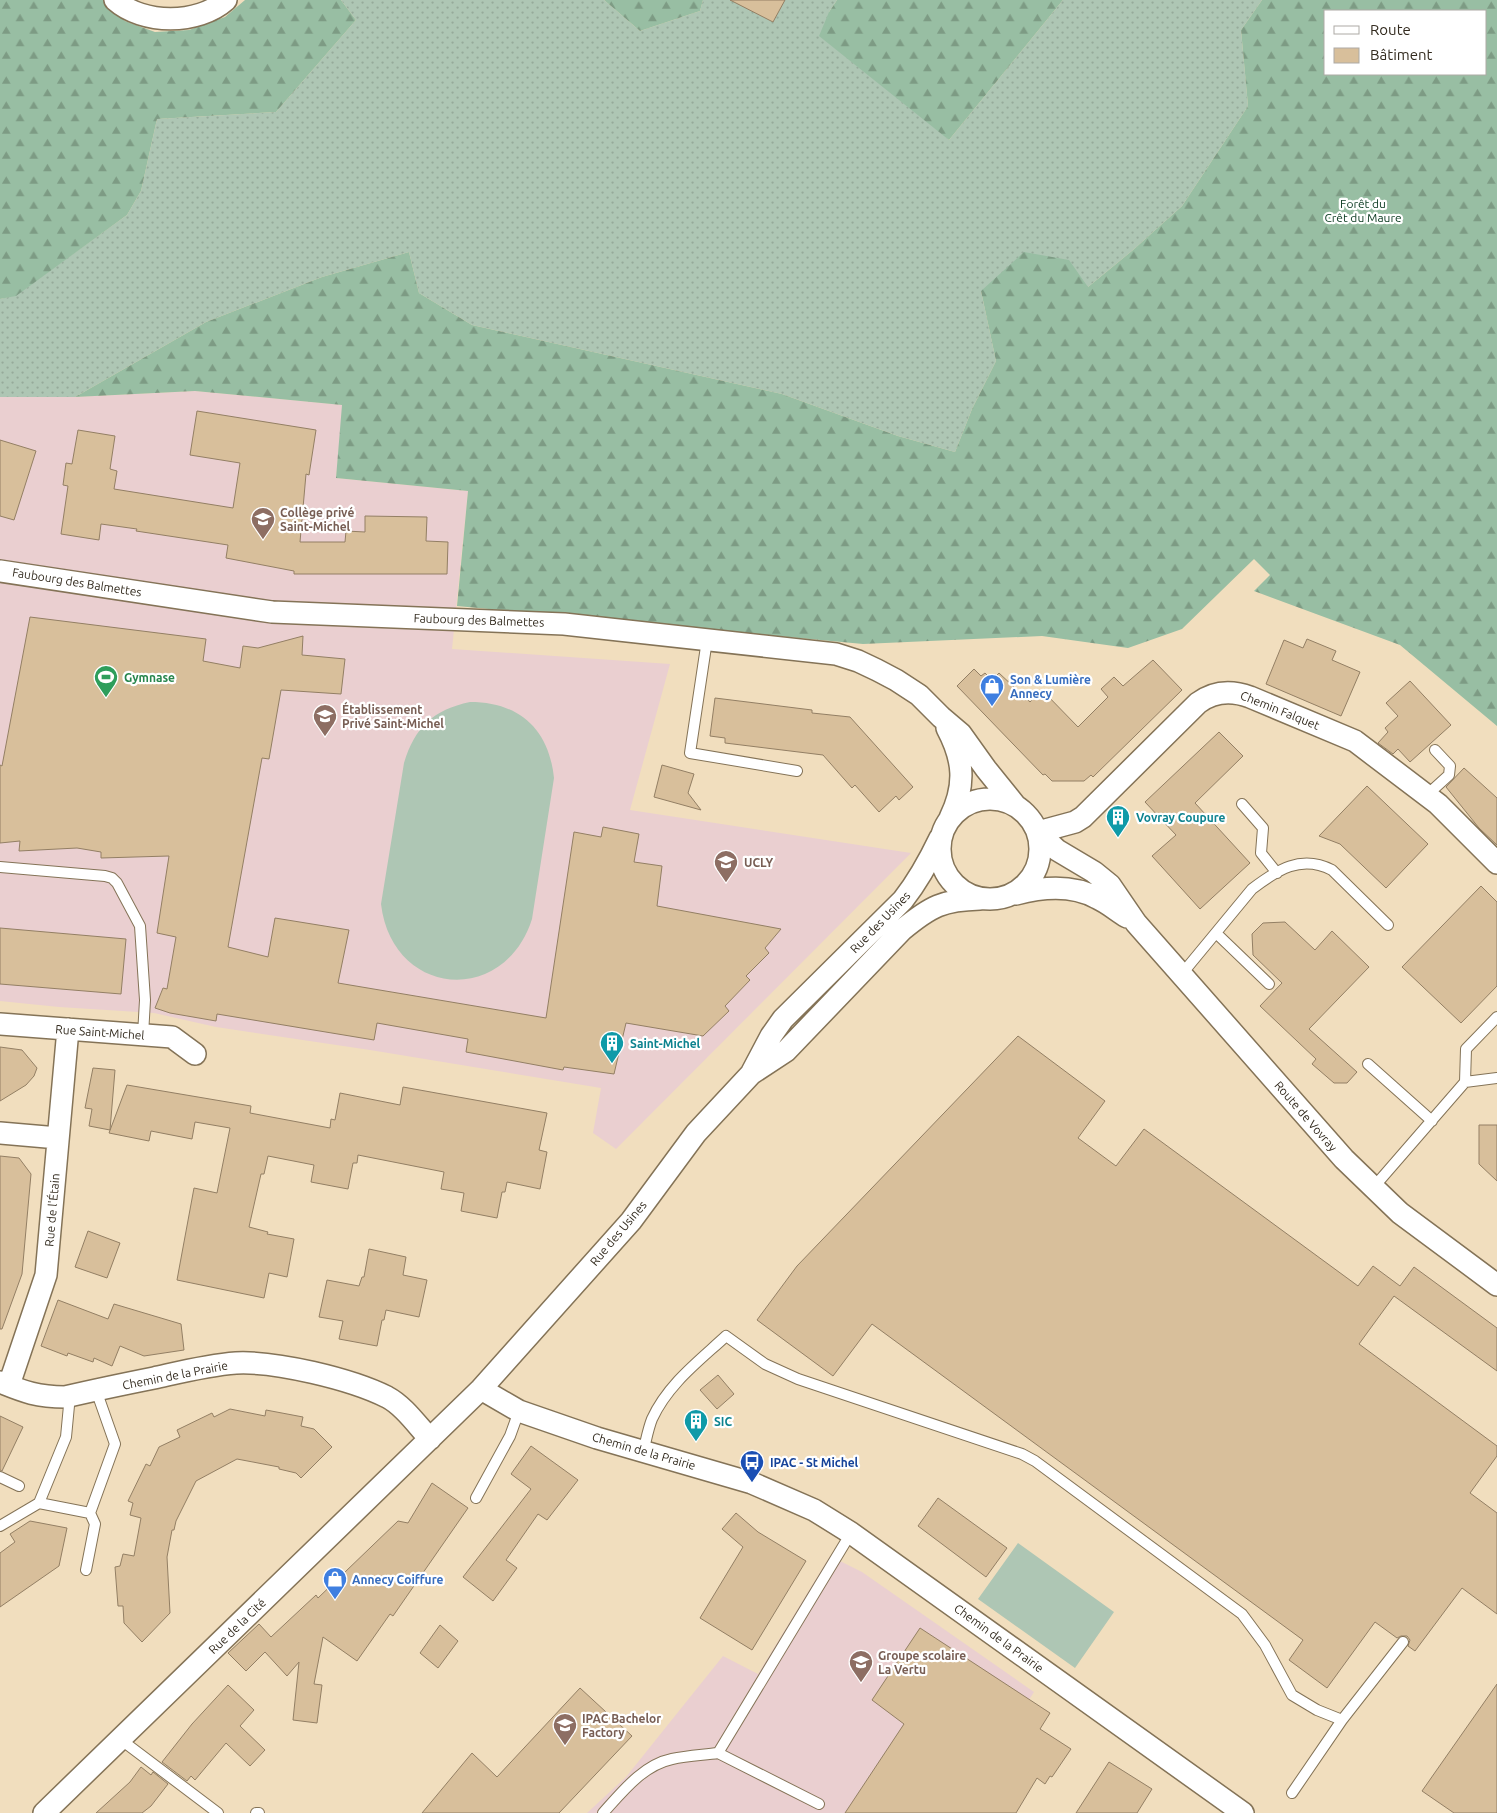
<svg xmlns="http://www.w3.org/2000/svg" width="1497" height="1813" font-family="Ubuntu,sans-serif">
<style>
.education{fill:#eacfd0}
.grass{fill:url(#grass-dots)}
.forest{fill:url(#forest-firs);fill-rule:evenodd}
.garden{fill:#aec6b4}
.building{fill:#d8bf9b;stroke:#937f64}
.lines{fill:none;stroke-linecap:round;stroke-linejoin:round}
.lane-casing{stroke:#847357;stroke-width:12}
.street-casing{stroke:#847357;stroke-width:24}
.lane{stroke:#fff;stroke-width:10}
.street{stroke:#fff;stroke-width:21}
.labels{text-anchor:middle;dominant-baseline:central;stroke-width:4.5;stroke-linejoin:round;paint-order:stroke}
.park-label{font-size:12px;fill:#08381e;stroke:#fff}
.education-label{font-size:12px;font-weight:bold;fill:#785e54;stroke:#fff;text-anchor:start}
.street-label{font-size:12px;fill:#332b1f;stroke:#fff}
.leisure-label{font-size:12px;font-weight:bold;fill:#27864d;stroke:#fff;text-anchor:start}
.shop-label{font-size:12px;font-weight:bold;fill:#366cbe;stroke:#fff;text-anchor:start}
.culture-label{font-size:12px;font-weight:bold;fill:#0d838f;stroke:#fff;text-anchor:start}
.transit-label{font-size:12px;font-weight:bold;fill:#164399;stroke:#fff;text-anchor:start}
</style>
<defs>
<pattern id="grass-dots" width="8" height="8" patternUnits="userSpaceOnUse" patternTransform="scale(1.25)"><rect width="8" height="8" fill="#aec6b4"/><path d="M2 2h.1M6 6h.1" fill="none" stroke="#96aa9a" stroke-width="1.8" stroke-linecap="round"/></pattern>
<pattern id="forest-firs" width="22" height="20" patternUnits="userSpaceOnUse" patternTransform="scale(1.25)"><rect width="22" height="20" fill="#98bea3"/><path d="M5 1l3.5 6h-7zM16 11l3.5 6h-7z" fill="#7d9b84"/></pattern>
</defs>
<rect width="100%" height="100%" fill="#f1debe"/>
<!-- education -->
<path class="education" d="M 195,391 L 343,405 L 336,478 L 468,491 L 452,649 L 670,664 L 630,810 L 911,853 L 616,1149 L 593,1133 L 601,1088 L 370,1050 L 216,1027 L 154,1013 L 59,1007 L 0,1001 L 0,397 L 75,397 Z
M 830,1556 L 862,1572 L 1034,1692 L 957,1813 L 587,1813 L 626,1777 L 723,1656 L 758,1674 Z"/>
<!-- grass -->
<path class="grass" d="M 341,0 L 604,0 L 640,31 L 700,11 L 703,0 L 837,0 L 829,12 L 949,140 L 1063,0 L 1262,0 L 1241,30 L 1248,106 L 1182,206 L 1133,250 L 1088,287 L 981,291 L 996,361 L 972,409 L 955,452 L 898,436 L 782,394 L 472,325 L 419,293 L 409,252 L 322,277 L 206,322 L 75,397 L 0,397 L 0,299 L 16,295 L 127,215 L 141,191 L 157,119 L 276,112 L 356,20 Z"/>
<!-- forest -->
<path class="forest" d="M 0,0 L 104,0 L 125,21 L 155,32 L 189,30 L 225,17 L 245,0 L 341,0 L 356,20 L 276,112 L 157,119 L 141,191 L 127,215 L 16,296 L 0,299 Z
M 604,0 L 703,0 L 700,11 L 640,31 Z
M 837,0 L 1063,0 L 949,140 L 819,36 L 829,12 Z
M 1262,0 L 1497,0 L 1497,726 L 1400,645 L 1254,591 L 1270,575 L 1254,559 L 1182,629 L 1128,648 L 1042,636 L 863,644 L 457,606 L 468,491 L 336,478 L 342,405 L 195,391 L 75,397 L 206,322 L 322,277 L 409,252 L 419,293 L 472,325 L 782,394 L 898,436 L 955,452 L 972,409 L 996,361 L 981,291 L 1024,252 L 1069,260 L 1088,287 L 1133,250 L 1182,206 L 1248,106 L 1241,30 ZM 1326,11 L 1486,11 L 1486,74 L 1326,74 Z"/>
<!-- garden -->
<path class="garden" d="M 470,702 C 519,702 549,729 554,778 L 532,919 C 504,1007 392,997 381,904 L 404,763 C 415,727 433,710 470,702 Z
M 1018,1543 L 1114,1612 L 1075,1668 L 978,1599 Z"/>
<!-- building -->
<path class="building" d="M 730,0 L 785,0 L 773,22 Z
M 197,411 L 316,430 L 309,475 L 306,474 L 300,542 L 345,542 L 346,531 L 365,532 L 365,516 L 427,517 L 426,541 L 448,542 L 447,574 L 294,574 L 294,571 L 226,558 L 228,545 L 136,531 L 137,529 L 101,524 L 99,540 L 61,534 L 68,486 L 63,485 L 66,463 L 72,464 L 78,430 L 115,436 L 110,469 L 117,471 L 114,489 L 233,508 L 240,463 L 190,455 Z
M 0,440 L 36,451 L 14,520 L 0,516 Z
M 30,617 L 206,639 L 203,661 L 240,668 L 243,646 L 258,648 L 303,636 L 302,655 L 345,659 L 341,694 L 281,690 L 269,759 L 262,758 L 228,947 L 268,957 L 275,918 L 349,930 L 338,983 L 546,1018 L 574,832 L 601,837 L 603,827 L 639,834 L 634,862 L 662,866 L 657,906 L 781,929 L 765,948 L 769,953 L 746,976 L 750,980 L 725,1006 L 729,1011 L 703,1036 L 626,1023 L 614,1074 L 564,1067 L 563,1070 L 466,1052 L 468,1039 L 377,1023 L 374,1040 L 217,1014 L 216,1021 L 170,1013 L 155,1008 L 163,988 L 167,989 L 176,937 L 157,933 L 169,856 L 101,858 L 101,852 L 77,848 L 19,851 L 20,841 L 0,843 L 0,765 L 2,766 Z
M 1307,639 L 1336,651 L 1332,660 L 1360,672 L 1341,716 L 1266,684 L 1284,640 L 1303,648 Z
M 1153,660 L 1182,690 L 1093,777 L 1091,775 L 1084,781 L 1052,781 L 1045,774 L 1043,775 L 957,686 L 974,669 L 981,676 L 985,673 L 992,680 L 999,673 L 1030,702 L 1042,690 L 1078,727 L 1108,697 L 1101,689 L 1114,677 L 1123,686 Z
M 1410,681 L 1451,725 L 1410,762 L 1398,749 L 1393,754 L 1378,743 L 1388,732 L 1385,728 L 1398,716 L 1386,703 Z
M 715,698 L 812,710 L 812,713 L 850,717 L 913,787 L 899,800 L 896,796 L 879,812 L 855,785 L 852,788 L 823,755 L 725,743 L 725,738 L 710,736 Z
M 1219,732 L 1243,756 L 1195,803 L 1250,863 L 1200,909 L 1152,856 L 1176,835 L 1145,802 Z
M 662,765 L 694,774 L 688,793 L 701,810 L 654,797 Z
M 1464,768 L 1497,798 L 1497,845 L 1479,828 L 1446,787 Z
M 1367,786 L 1428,844 L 1386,888 L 1340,844 L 1319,836 Z
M 1481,886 L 1497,902 L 1497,986 L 1461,1023 L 1402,967 Z
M 1285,922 L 1315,950 L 1332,931 L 1369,967 L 1309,1029 L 1357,1072 L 1347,1083 L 1334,1083 L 1312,1064 L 1316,1059 L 1260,1006 L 1282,983 L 1253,955 L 1252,934 L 1263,923 Z
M 0,928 L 126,939 L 121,994 L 0,984 Z
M 1018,1036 L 1105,1101 L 1078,1138 L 1116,1166 L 1144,1129 L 1358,1286 L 1373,1266 L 1400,1286 L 1414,1267 L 1497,1328 L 1497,1371 L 1394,1296 L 1359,1344 L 1497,1446 L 1497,1456 L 1470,1493 L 1497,1513 L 1497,1614 L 1462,1588 L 1415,1651 L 1408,1646 L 1410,1640 L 1407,1636 L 1401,1636 L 1397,1638 L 1375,1622 L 1327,1688 L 1289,1660 L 1303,1640 L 872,1324 L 833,1376 L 757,1320 L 797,1266 Z
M 0,1047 L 22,1050 L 37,1068 L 34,1076 L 26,1085 L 0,1101 Z
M 93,1068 L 115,1070 L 110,1130 L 89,1126 L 92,1109 L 85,1108 Z
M 127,1085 L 251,1106 L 250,1113 L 330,1128 L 331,1119 L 335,1120 L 340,1093 L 400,1105 L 403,1087 L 547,1113 L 539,1150 L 547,1152 L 540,1189 L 507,1182 L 505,1192 L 502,1192 L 497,1218 L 461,1211 L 464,1193 L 441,1189 L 444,1172 L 358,1155 L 357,1163 L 353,1163 L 348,1189 L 311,1182 L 314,1165 L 268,1156 L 264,1174 L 261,1174 L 249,1227 L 268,1232 L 267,1234 L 294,1239 L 287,1277 L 269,1273 L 264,1298 L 177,1280 L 194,1188 L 217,1193 L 230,1128 L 195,1122 L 192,1139 L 151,1131 L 149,1141 L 109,1133 Z
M 1479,1125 L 1497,1125 L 1497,1181 L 1479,1164 Z
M 0,1156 L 19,1158 L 31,1174 L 22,1274 L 2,1329 L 0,1329 Z
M 88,1231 L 120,1243 L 107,1278 L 75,1267 Z
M 369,1249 L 406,1257 L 403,1275 L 427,1280 L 419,1317 L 386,1310 L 384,1320 L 382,1320 L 377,1346 L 339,1339 L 343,1321 L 319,1317 L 327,1280 L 359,1286 L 362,1277 L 364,1277 Z
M 58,1300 L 108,1319 L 114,1304 L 181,1324 L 184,1350 L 144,1356 L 120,1346 L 112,1366 L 94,1358 L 93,1362 L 68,1353 L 67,1356 L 41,1346 Z
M 718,1375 L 734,1394 L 717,1409 L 700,1390 Z
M 230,1409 L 265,1416 L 266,1410 L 303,1417 L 301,1426 L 314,1429 L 332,1447 L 301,1478 L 296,1473 L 279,1469 L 279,1467 L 237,1459 L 196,1481 L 176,1521 L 174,1530 L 172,1530 L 167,1557 L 170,1613 L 142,1642 L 124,1623 L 123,1606 L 118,1606 L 115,1567 L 120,1566 L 123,1554 L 134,1556 L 141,1518 L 130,1515 L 133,1503 L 128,1501 L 146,1464 L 150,1466 L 159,1447 L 180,1437 L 177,1430 L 212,1413 L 214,1417 Z
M 0,1416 L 23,1427 L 2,1471 L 0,1470 Z
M 531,1446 L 578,1480 L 547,1520 L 538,1514 L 506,1560 L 517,1568 L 493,1601 L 463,1577 L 531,1489 L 511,1474 Z
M 432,1483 L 468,1508 L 393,1616 L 390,1614 L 357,1661 L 323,1637 L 314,1684 L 322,1685 L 317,1723 L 293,1720 L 299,1662 L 287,1676 L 265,1652 L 246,1671 L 228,1653 L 259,1624 L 271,1637 L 316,1595 L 318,1598 L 398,1521 L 408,1523 Z
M 938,1498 L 1007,1548 L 986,1577 L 918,1526 Z
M 736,1513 L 758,1532 L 806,1561 L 752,1650 L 700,1618 L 743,1547 L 722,1529 Z
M 30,1521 L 67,1528 L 59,1566 L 0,1607 L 0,1553 L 15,1542 L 10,1534 Z
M 440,1625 L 458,1641 L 438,1668 L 420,1653 Z
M 920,1628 L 1050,1713 L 1040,1729 L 1071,1749 L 1052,1777 L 1050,1776 L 1045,1784 L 1037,1778 L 1016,1813 L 845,1813 L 904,1724 L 872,1700 Z
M 1497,1684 L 1497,1813 L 1454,1813 L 1422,1791 Z
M 228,1685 L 254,1710 L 240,1726 L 265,1750 L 250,1766 L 226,1743 L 195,1780 L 191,1776 L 187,1781 L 162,1762 L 192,1724 Z
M 580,1688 L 632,1736 L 559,1813 L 422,1813 L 472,1753 L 497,1777 Z
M 1109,1762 L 1152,1789 L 1137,1813 L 1076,1813 Z
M 141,1767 L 151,1775 L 153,1772 L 168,1784 L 151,1806 L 142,1813 L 96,1813 L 130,1782 Z"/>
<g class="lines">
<!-- lane casing -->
<g class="lane-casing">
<path id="lane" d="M 707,640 L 690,753 L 797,771
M 1427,795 L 1449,775 L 1450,766 L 1435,750
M 1242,804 L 1263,828 L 1261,853 L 1277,873
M 0,867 L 105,876 L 112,878 L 117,883 L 140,926 L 145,1000 L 143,1035
M 1216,933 L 1269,984
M 1181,975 L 1252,889 C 1277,870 1301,854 1332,870 L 1388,925
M 1368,1064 L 1432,1121
M 1465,1082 L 1497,1078
M 1373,1188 L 1465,1082 L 1466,1049 L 1497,1017
M 643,1452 C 646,1441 648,1429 652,1419 C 668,1384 699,1361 726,1336 L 765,1364 L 798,1379 L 1022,1454 L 1035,1461 L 1242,1614 L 1265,1645 L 1292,1695 L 1317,1710 L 1342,1720 L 1403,1642
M 0,1477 L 19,1486
M 476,1498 L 510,1436 L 519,1411
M 39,1503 L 90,1513 L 115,1444 L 96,1390
M 0,1526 L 39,1503 L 66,1437 L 70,1395
M 86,1570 L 95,1524 L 90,1513
M 120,1739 L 218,1813
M 1292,1793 L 1342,1720
M 819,1804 L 718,1753 L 851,1533
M 256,1813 L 259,1813
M 603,1813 C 622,1792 643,1765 672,1759 C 687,1756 703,1755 718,1753"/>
</g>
<!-- street casing -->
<g class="street-casing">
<path id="street" d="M 115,0 C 143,25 198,25 226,0
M 0,571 L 272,612 L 564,624 L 836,654 L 858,661 L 877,670 L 896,680 L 919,695 L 941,717 L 961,734 L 986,769 L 1015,805
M 947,728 C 964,760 966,785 950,818
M940 849a50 50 0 1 1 100 0a50 50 0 1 1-100 0Z
M 1038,832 L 1057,850 L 1094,872 L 1110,885 L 1136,923 L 1344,1159 L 1400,1213 L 1497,1285
M 1038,832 L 1075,822 L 1083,817 L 1198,703 C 1214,691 1231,690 1250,697 L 1355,741 L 1438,804 L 1497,863
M 1016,894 C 1042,887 1072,884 1097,898 C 1108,903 1117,911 1127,917
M 0,1024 L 172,1037 L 195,1054
M 752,1072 L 771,1036 L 783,1019 L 903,900 C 918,881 929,861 940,838
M 0,1133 L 58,1138
M 0,1382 C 24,1392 38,1397 65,1397 C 95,1390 124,1384 154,1378 C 181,1372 208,1365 236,1363 C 276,1361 351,1379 387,1397 C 404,1406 417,1425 430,1439
M 9,1385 L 46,1275 L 68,1029
M 481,1389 L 519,1411 L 597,1438 L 752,1483 L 814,1510 L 851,1533 L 1243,1813
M 44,1813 L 481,1389 L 631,1221 L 696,1133 L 751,1074 L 786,1051 L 902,930 C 931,906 943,900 980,899"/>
</g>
<!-- lane -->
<use href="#lane" class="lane"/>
<!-- street -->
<use href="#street" class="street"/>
</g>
<!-- icons -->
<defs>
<g id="school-pin" transform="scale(1.25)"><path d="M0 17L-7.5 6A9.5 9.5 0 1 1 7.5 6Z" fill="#8d6e63" stroke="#fff"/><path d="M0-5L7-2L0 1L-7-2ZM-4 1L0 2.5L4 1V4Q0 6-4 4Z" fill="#fff"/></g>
<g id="stadium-pin" transform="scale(1.25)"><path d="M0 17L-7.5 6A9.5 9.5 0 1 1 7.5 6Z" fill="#2e9e5b" stroke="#fff"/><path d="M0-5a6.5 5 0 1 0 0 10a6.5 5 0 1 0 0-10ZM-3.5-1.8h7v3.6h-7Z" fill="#fff"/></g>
<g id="shop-pin" transform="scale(1.25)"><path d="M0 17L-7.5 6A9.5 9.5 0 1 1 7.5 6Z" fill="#3f7fe0" stroke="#fff"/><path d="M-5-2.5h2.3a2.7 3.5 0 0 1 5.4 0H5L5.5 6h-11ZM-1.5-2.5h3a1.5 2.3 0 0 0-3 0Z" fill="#fff"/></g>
<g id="building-pin" transform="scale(1.25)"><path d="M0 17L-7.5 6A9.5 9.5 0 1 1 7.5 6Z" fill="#0f9aa8" stroke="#fff"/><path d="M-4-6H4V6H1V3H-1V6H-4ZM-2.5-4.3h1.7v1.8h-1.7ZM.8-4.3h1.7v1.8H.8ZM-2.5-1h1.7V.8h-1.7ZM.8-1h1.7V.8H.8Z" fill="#fff"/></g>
<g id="university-pin" transform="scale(1.25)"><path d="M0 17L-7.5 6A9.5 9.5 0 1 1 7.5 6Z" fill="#8d6e63" stroke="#fff"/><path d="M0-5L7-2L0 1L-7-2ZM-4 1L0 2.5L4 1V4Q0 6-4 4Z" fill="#fff"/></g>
<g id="bus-pin" transform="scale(1.25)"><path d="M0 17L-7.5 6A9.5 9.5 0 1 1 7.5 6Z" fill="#1a4fb4" stroke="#fff"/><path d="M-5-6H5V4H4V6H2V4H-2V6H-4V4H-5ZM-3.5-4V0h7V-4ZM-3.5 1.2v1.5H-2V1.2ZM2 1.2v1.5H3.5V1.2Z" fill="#fff"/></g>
</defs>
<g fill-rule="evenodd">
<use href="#school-pin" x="263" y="519"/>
<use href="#stadium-pin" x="106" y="677"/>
<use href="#shop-pin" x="992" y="686"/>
<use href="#school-pin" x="325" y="716"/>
<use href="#building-pin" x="1118" y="817"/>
<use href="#university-pin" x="726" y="862"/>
<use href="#building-pin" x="612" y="1043"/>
<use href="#building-pin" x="696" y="1421"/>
<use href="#bus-pin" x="752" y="1462"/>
<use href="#shop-pin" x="335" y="1579"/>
<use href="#school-pin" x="861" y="1662"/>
<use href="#university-pin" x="565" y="1725"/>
</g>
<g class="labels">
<!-- park labels -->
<g class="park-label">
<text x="1363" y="203">Forêt du<tspan x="1363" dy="14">Crêt du Maure</tspan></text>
</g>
<!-- education labels -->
<g class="education-label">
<text x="280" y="512">Collège privé<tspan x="280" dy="14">Saint-Michel</tspan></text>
<text x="342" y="709">Établissement<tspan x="342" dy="14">Privé Saint-Michel</tspan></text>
<text x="744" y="862">UCLY</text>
<text x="878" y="1655">Groupe scolaire<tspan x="878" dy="14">La Vertu</tspan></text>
<text x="582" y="1718">IPAC Bachelor<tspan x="582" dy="14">Factory</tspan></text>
</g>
<!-- street labels -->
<g class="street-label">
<text transform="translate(77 582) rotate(9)">Faubourg des Balmettes</text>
<text transform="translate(479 620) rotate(2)">Faubourg des Balmettes</text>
<text transform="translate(1280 710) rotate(22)">Chemin Falquet</text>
<text transform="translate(880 922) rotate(-46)">Rue des Usines</text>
<text transform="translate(100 1032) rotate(4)">Rue Saint-Michel</text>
<text transform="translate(1306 1116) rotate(49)">Route de Vovray</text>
<text transform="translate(52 1210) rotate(-85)">Rue de l'Étain</text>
<text transform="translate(618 1233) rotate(-50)">Rue des Usines</text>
<text transform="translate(175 1375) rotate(-11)">Chemin de la Prairie</text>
<text transform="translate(644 1451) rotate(16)">Chemin de la Prairie</text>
<text transform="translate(237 1626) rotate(-44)">Rue de la Cité</text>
<text transform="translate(999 1638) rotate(36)">Chemin de la Prairie</text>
</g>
<!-- leisure labels -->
<g class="leisure-label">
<text x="124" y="677">Gymnase</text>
</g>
<!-- shop labels -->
<g class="shop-label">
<text x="1010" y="679">Son &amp; Lumière<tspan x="1010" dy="14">Annecy</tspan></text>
<text x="352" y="1579">Annecy Coiffure</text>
</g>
<!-- culture labels -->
<g class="culture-label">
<text x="1136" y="817">Vovray Coupure</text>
<text x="630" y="1043">Saint-Michel</text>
<text x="714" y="1421">SIC</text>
</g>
<!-- transit labels -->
<g class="transit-label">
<text x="770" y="1462">IPAC - St Michel</text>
</g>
</g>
<!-- legend -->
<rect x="1324" y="10" width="162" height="65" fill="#ffffff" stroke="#adaaa5"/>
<rect x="1334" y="26" width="25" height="8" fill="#ffffff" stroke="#adaaa5"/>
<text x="1370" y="35" font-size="15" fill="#332b1f">Route</text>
<rect x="1334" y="48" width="25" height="15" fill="#d8bf9b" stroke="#adaaa5"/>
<text x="1370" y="60" font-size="15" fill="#332b1f">Bâtiment</text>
</svg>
